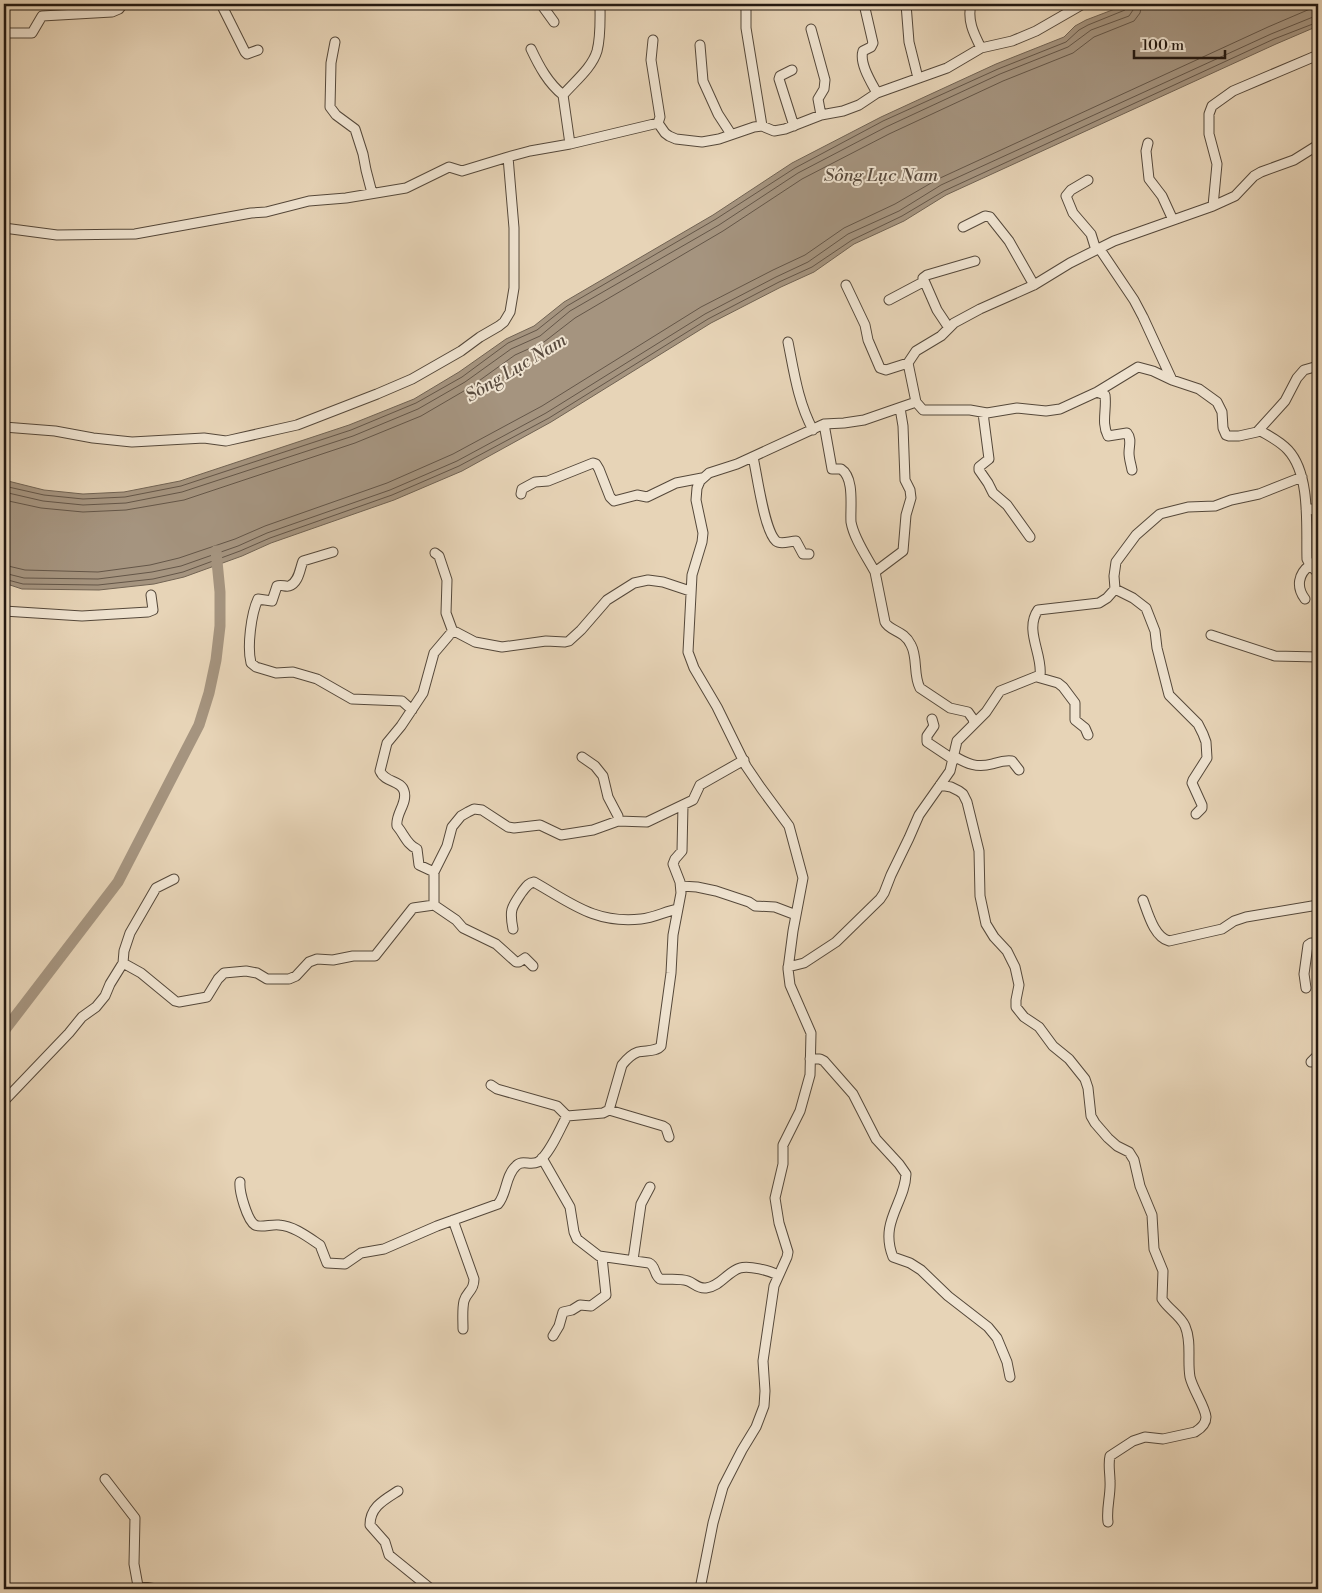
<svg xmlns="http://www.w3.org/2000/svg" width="1322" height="1593" font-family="'Libre Bodoni',serif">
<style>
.water{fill:#a5947f;stroke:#716353}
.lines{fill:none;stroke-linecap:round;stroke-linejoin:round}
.shore{stroke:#645648;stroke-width:1}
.river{stroke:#a5947f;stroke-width:11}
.minor-casing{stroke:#55483a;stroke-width:11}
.minor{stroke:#efe3d0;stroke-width:9}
.labels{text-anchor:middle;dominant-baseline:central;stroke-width:4;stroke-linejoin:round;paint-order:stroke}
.water-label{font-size:18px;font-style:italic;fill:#584a3d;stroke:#efe3d0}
</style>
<rect width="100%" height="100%" fill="#e7d4b7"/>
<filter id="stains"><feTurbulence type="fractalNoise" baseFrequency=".004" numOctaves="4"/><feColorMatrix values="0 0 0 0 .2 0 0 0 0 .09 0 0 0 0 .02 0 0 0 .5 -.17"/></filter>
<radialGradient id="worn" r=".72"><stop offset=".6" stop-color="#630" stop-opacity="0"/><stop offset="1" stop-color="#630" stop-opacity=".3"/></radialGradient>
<!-- water -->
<path class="water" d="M 1128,4 L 1318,4 L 1318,26 L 1276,44 L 946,195 L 904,221 L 854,244 L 814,272 L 781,287 L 711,323 L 551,422 L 462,471 L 394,500 L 271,543 L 242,556 L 184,577 L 154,584 L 99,590 L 22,589 L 4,583 L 4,480 L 44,490 L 83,494 L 124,492 L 180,481 L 349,425 L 414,399 L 459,372 L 506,339 L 534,326 L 564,302 L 713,215 L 792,163 L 881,117 L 996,64 L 1064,37 L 1075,26 L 1086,20 Z"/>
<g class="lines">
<!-- shore -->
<path class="shore" d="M 4,486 L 44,495 L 83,499 L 125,497 L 181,486 L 351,430 L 416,403 L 462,377 L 508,343 L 537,330 L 567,306 L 716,219 L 795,168 L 883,121 L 998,69 L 1066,42 L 1079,30 L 1088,25 L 1125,10 L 1128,4
M 4,492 L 43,501 L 83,505 L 126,503 L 182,492 L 353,436 L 418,409 L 465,382 L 511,349 L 540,336 L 570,311 L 719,225 L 798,173 L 886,127 L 1000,74 L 1068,47 L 1091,30 L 1129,16 L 1133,10 L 1134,4
M 4,500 L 41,508 L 83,512 L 126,510 L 184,500 L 355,443 L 421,416 L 469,388 L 515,355 L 544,342 L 575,318 L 723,231 L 802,179 L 889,134 L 1003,81 L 1073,53 L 1094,37 L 1134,21 L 1140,13 L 1142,4
M 4,565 L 25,570 L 98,572 L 150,565 L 179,558 L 235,539 L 265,526 L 387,483 L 453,454 L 542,406 L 701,307 L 773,270 L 805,255 L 844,228 L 895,204 L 938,179 L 1268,27 L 1310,9 L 1318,8
M 4,573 L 24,578 L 98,579 L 152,572 L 181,566 L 238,546 L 267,533 L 390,490 L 457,461 L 546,413 L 705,314 L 776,277 L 808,262 L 848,234 L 899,211 L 941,185 L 1271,34 L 1313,17 L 1318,16
M 4,579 L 23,584 L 98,585 L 153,579 L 183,572 L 240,551 L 270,538 L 392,495 L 459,466 L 549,418 L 708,319 L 779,282 L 812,267 L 852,240 L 902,216 L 944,191 L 1274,39 L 1318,22"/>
<!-- river -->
<path class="river" d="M 4,1031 L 118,882 L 199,725 L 209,693 L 216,660 L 220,626 L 220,592 L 216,551"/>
<!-- minor casing -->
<g class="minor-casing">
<path id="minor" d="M 221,4 L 245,52 L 247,54 L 258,50
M 541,4 L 554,22
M 746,4 L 746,28 L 762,126
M 864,4 L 873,43 L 871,47 L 863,51 C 859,63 871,82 877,93
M 906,4 L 909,42 L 918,78
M 971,4 C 967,21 974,34 981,48
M 811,29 L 825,80 L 824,89 L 818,99 L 821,115
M 4,33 L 32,33 L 42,16 L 112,12 L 119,9 L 123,4
M 653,40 L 651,60 L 660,117 L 658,123
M 335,42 L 331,63 L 330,107 L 336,115 L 355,129 L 363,154 L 366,170 L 372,193
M 700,45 L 703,81 L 718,114 L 731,134
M 531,49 C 539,66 548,83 563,95
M 792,70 L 780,76 L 779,79 L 794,126
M 1148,143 L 1146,151 L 1149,179 L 1162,196 L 1173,220
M 570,144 L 563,95 C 574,82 592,68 597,51 C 601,36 600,19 600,4
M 1088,180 L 1071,190 L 1066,196 L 1073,213 L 1091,234 L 1096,250
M 1213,206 L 1235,196 L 1254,176 L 1261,172 L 1294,160 L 1318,145
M 963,227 L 985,216 L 990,217 L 1009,241 L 1034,285
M 4,228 L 57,235 L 135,234 L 251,213 L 266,212 L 309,201 L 346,198 L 406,188 L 449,167 L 462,171 L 508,157
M 1099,248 L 1134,300 L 1143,317 L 1172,380 L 1199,389 L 1217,402 L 1222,412 L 1223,428 L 1226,435 L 1229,436 L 1239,436 L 1257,432 L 1285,401 L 1297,378 L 1304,370 L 1318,366
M 846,285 L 865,325 L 868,340 L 880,368 L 886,370 L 908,363
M 889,300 L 923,282
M 949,328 L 937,310 L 923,278 L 927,275 L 975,261
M 788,342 C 794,372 798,402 813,430
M 1097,392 L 1105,395 C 1107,409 1101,423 1108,436 L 1127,433 C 1132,439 1129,445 1129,453 C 1129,459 1131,464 1132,470
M 916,402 L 923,410 L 970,410 L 987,413 L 1017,408 L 1046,411 L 1060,409 L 1097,392 L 1138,367 L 1153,371 L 1172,380
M 900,408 L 903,426 L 905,480 L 910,490 L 911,498 L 906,515 L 903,551 L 875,572 L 885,622 C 889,631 904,630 911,645 C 918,658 913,675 920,688 L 950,708 L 968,712 L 973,719 L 974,723
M 983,413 L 989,459 L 979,467 L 979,470 L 988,483 L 993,493 L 1007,505 L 1030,537
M 824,424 L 832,469 L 841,469 C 855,478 850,508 851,522 C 854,539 867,557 875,572
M 4,427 L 55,431 L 93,438 L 132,442 L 204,438 L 226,441 L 297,425 L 377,394 L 412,379 L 461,351 L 480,337 L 499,326 L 504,322 L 510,312 L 514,288 L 514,228 L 508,157 L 530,151 L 570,144 L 658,123 L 665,133 L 669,136 L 676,139 L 702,142 L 719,139 L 754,127 L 762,126 L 774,131 L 785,129 L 821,115 L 843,111 L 859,105 L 877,93 L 947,68 L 981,48 L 1012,41 L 1036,31 L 1083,4
M 1259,430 C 1269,436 1280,441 1288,450 C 1311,475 1306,527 1307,559 L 1310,565 L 1318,573
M 753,457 C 757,474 764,530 776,541 C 781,545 790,541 796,541 L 803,554 L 809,554
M 521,494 L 522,489 L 535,482 L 548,481 L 593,463 L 596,464 L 599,469 L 610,497 L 614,501 L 637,495 L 647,497 L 676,483 L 702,478
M 1306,509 L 1312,509 L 1318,513
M 333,552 L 303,561 C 300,568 299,583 289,586 C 285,587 281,584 277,586 L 272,601 L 258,599 C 251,614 247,647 251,663 L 256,667 L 276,673 L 293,672 L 317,679 L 352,699 L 402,701 L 412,710
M 435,553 L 439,556 L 447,580 L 446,613 L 453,632
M 1305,599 C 1296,587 1298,574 1310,565
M 4,611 L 82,616 L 148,612 L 153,610 L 151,595
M 1211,635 L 1275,656 L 1318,657
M 1037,677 L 1058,683 L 1063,687 L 1075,703 L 1075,720 L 1085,728 L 1088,735
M 932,719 L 934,726 L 927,736 L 927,742 L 954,760
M 954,756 C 967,764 977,768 992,764 C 999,762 1004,760 1012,761 L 1019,770
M 582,757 L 595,766 L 603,776 L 608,797 L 618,816 L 618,821
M 940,785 L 951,787 L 959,791 L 963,794 L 967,802 L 979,851 L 980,896 L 986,924 L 994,937 L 1007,951 L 1015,967 L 1019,985 L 1016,1000 L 1016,1007 L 1024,1017 L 1039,1027 L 1053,1046 L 1069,1059 L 1085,1079 L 1088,1088 L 1091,1116 L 1095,1123 L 1108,1138 L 1117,1146 L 1129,1152 L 1134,1160 L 1140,1186 L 1152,1215 L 1154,1249 L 1163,1271 L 1162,1299 C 1168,1309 1180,1315 1185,1326 C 1192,1342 1187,1360 1190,1377 C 1193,1390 1205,1406 1206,1417 C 1206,1424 1200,1429 1195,1432 L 1163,1439 L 1145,1437 L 1133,1441 L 1110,1456 C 1108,1464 1110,1473 1110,1481 C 1111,1495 1106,1508 1108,1522
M 1196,814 L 1202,808 L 1202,805 L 1192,783 L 1193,780 L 1207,758 L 1206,742 L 1203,734 L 1198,724 L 1169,695 L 1157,648 L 1155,631 L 1146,608 L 1133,598 L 1115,589 L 1114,576 L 1116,562 L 1136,535 L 1160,514 L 1188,507 L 1215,506 L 1231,500 L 1259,494 L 1302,477
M 434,872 L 419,865 L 417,849 C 407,845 404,834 397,826 C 395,814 408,803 404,791 C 401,780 385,783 380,771 L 387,743 L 401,726 L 423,693 L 434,653 L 451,633 L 456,632 L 475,642 L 502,647 L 546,641 L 565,642 L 569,641 L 581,630 L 607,600 L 634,583 L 648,580 L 663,582 L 690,591
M 681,886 L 697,887 L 716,891 L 749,902 L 755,906 L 775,907 L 796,915
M 1143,900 C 1148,913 1154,937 1169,941 L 1222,929 L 1234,921 L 1246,917 L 1318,905
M 513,929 C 509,909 512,907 522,892 C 526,887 528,883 534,882 C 571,903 595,924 641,919 C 654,918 666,911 678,909
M 123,963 L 124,951 L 130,933 L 156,888 L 174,879
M 533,966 L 525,958 L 519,962 L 516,962 L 496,944 L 463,928 L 456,920 L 434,905 L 434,872 L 447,846 L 452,827 L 461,816 L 468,812 L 474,809 L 482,810 L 508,827 L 514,828 L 540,825 L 561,835 L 593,830 L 618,821 L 647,822 L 693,800 L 700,785 L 744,760
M 788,967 L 804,963 L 836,942 L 880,899 L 884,893 L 891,875 L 909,838 L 919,815 L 950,771 L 957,741 L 986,712 L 1000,691 L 1040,675 C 1043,655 1024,630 1038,610 L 1099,603 L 1107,598 L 1115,589
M 1306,988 L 1304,974 L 1308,945 L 1311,943 L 1318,943
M 810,1059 L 820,1059 L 824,1061 L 853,1094 L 876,1139 L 899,1164 L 906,1174 C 905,1203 879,1222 893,1257 L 910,1263 L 921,1270 L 948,1296 L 988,1327 L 997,1338 L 1007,1362 L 1010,1377
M 1311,1062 L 1318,1055
M 491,1085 L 497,1089 L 557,1106 L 567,1116
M 4,1101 L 69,1033 L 82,1017 L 96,1007 L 105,996 L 110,984 L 123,963 L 141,973 L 175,1001 L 179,1002 L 207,997 L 218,979 L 224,973 L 246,971 L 257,973 L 267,979 L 289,979 L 296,976 L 309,962 L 317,959 L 333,960 L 353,956 L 375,956 L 413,908 L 434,905
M 609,1110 L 663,1126 L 666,1128 L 669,1137
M 542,1158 L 570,1207 L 574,1232 L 577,1239 L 599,1256 L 649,1263 C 656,1266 654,1275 660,1279 C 669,1280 679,1278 688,1281 C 694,1283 698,1289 706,1288 C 721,1286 727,1272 740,1268 C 749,1265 770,1271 778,1275
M 240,1182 C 239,1191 247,1220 255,1225 C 260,1228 272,1224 279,1225 C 294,1226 308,1237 320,1245 L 327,1263 L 345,1264 L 361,1253 L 384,1249 L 437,1226 L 498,1204 C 507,1194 505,1176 516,1166 C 522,1159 530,1166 538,1162 C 550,1154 560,1128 567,1116 L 603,1113 L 609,1110 L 622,1065 C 626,1060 632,1054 638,1052 C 646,1050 656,1052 661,1046 L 671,973 L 673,935 L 681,893 L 680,882 L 673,864 L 675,859 L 682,851 L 683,805
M 453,1220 L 474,1279 C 474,1291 467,1291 464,1301 C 462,1309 463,1320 463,1329
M 633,1260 L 641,1204 L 650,1187
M 553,1336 L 559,1326 L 563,1312 L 572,1310 L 580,1305 L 591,1306 L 606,1295 L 602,1257
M 105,1479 L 135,1518 L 134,1564 L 138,1586 L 156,1589
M 398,1491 C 384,1500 370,1507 370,1525 L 385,1542 L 389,1555 L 431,1589
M 700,1589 L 713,1523 L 723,1487 L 742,1450 L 756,1427 L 764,1406 L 765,1391 L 763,1361 L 774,1286 L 787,1257 L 788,1252 L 779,1223 L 775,1198 L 783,1164 L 783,1145 L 800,1111 L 810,1075 L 811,1033 L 790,985 L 788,969 L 793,931 L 803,878 L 789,826 L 761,788 L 746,766 L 717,707 L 694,668 L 688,652 L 692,575 L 702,542 L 703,533 L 696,500 L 697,488 L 700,481 L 709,473 L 737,464 L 824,424 L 844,423 L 864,420 L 916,402 L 908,363 L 916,351 L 941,336 L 954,323 L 980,309 L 1034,285 L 1070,263 L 1114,241 L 1213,206 L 1217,164 L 1209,134 L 1209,114 L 1212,106 L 1233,91 L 1318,55"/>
</g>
<!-- minor -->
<use href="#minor" class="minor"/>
</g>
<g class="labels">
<!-- water labels -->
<g class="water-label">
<text x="881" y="175">Sông Lục Nam</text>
<text transform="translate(516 368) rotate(-31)">Sông Lục Nam</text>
</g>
</g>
<!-- margin -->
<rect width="1322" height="1593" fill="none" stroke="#e7d4b7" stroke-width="20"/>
<rect x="5" y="5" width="1312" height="1583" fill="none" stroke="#241911" stroke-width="2.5"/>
<rect x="10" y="10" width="1302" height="1573" fill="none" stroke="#241911"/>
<!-- scale -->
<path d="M1134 50v8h91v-8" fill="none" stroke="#241911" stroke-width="2.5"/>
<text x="1142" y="50" font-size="15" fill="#241911" stroke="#efe3d0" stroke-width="4" paint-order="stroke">100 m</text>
<rect width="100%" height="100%" filter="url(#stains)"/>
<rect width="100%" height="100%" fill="url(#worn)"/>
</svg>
